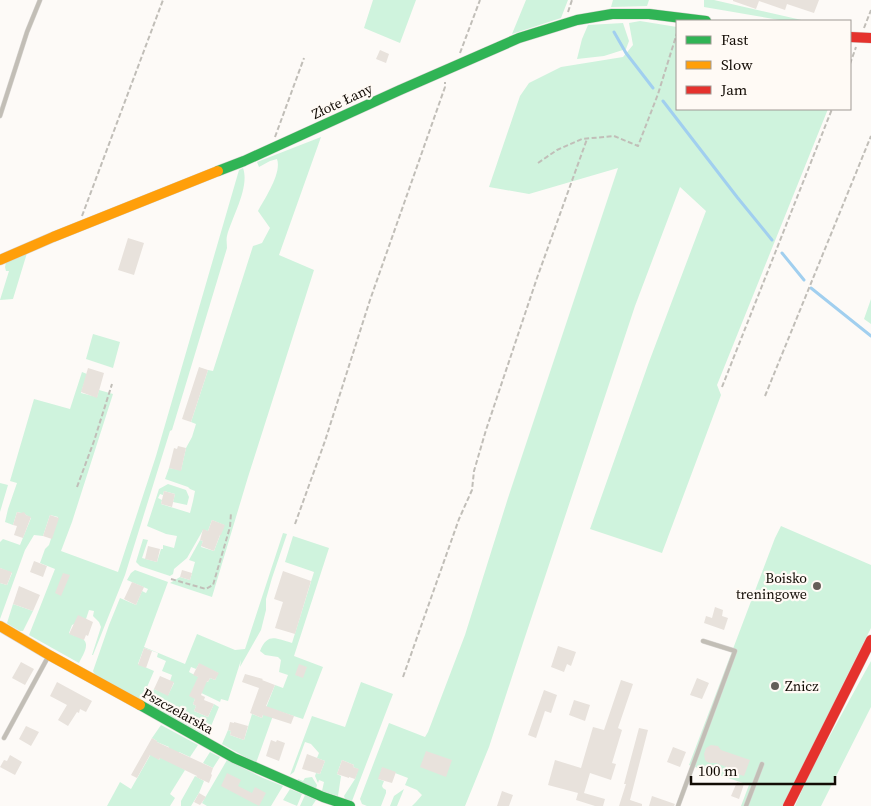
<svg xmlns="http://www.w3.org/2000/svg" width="871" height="806" font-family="'Source Serif 4',serif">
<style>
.green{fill:#cff3dd;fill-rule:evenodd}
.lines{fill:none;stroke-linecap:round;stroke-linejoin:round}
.stream{stroke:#a1cfef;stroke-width:3}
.building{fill:#e8e2dc}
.lane-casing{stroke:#d7d4d1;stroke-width:5}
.fast-casing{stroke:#d7d4d1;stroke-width:11}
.slow-casing{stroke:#d7d4d1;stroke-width:11}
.jam-casing{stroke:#d7d4d1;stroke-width:11}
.path{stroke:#c1beb8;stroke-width:2;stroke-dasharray:5 2.5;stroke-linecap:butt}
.lane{stroke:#c2beb6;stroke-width:4}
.fast{stroke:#30b455;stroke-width:10}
.slow{stroke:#ff9f0a;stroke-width:10}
.jam{stroke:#e5322d;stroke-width:10}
.poi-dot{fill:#645f59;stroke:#fffaf5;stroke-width:2}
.labels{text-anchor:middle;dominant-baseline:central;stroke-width:4.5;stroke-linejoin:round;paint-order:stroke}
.street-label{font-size:14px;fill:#120b04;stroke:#fffaf5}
.poi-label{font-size:14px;fill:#120b04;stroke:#fffaf5;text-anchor:end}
</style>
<rect width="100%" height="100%" fill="#fdfaf7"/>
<!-- green -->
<path class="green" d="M 373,0 L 416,0 L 400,43 L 364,28 Z
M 526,0 L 568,0 L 561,18 L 512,34 Z
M 613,0 L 649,0 L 647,6 L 611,7 Z
M 704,0 L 714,0 L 806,21 L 785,21 L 704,7 Z
M 640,21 L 677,27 L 677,109 L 828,109 L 717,385 L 721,395 L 662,553 L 590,529 L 649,362 L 706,211 L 680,187 L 635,306 L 523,643 L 489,747 L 465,806 L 412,806 L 416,802 L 422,795 L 417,790 L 405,785 L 408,778 L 395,773 L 378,779 L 384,781 L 382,786 L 383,788 L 386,790 L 386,793 L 381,806 L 367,806 L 362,804 L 360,799 L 389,723 L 425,737 L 428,732 L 465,635 L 508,498 L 618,168 L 529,194 L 489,187 L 520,96 L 529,83 L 561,67 L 623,57 L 633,45 L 629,23 Z
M 623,23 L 629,41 L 626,49 L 604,56 L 577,59 L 582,39 L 588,25 Z
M 321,137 L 279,255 L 314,270 L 248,477 L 212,597 L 170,583 L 180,577 L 190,580 L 195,562 L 189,560 L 200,540 L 203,541 L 201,547 L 214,551 L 224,525 L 212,520 L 208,531 L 203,530 L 187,558 L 174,569 L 173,574 L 170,576 L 140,566 L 136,562 L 143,539 L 148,540 L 142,558 L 157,562 L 161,549 L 163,549 L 163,545 L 174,548 L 177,536 L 166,534 L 147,526 L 159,489 L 168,484 L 186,490 L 189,497 L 187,505 L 173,502 L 175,494 L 164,491 L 163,495 L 160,494 L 158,498 L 162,500 L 161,504 L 190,513 L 193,501 L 195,491 L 190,489 L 188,487 L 165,479 L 169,468 L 181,470 L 186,448 L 192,437 L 196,424 L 191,422 L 208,370 L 213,371 L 253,246 L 262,243 L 270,228 L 258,211 C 265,198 282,173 277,159 L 270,161 L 259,167 L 257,162 Z
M 243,168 C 250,187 232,217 227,236 C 226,240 227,244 227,248 L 172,430 L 170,431 L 125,575 L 93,655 L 92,655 L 101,627 L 99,622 L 93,616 L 94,611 L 89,610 L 86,619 L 72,625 L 69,633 C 73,636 81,637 84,640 C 90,646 81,658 79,663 L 29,635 L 55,569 L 40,563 L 45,549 L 49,545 L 58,517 L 50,515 L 43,536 L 34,535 L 25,550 L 0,619 L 0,583 L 7,585 L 12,573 L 0,568 L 0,542 L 3,539 L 20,545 L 31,518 L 23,513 L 21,513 L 17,512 L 13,525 L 5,522 L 8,509 L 17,483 L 10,481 L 34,399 L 70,409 L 82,372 L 87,374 L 81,393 L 97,397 L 99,390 L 113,394 L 72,522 L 61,551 L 118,572 L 156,456 L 239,170 Z
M 27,253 L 13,299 L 0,300 L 9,271 L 6,271 L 5,267 L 6,262 Z
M 871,299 L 871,324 L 864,319 Z
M 93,334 L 120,342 L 113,368 L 86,359 Z
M 0,483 L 8,485 L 0,512 Z
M 781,526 L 871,565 L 871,628 L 838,694 L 786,806 L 741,806 L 749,785 L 689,765 L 775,538 Z
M 283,533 L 287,534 L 272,578 L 266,599 L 266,610 L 261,630 L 240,667 L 241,660 L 228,701 L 221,699 L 220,702 L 193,689 L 195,699 L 193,704 L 196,706 L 194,711 L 208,717 L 214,704 L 219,707 L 207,736 L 148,704 L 154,689 L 168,695 L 174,683 L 170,681 L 172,675 L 162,671 L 166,661 L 157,657 L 158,653 L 144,648 L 138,664 L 154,671 L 141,701 L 95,675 L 93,671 L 109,625 L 120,598 L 136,605 L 142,591 L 146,593 L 148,589 L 127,580 L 131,573 L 135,570 L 168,582 L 144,647 L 185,664 L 197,634 L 235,650 L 245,649 ZM 199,664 L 218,673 L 215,680 L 210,678 L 208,682 L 189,672 L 191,667 L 196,669 Z
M 293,536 L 329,548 L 294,656 L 323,667 L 303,719 L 275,710 L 256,763 L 222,744 L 228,730 L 231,731 L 230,735 L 244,740 L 252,714 L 262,718 L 275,685 L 283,688 L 288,675 L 279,672 L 281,660 L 278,657 L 265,655 L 260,651 C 268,632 276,639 292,643 L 314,572 L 285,562 Z
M 13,604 L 33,611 L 23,631 L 20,631 L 8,624 L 7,623 Z
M 871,661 L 871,707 L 821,806 L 795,806 L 811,770 Z
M 361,682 L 393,694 L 352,801 L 345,799 L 344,796 L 355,779 L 358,769 L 353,767 L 354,765 L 342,760 L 337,774 L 341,776 L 338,796 L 322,791 L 324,782 L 319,780 L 318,783 L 315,776 L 316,773 L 320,774 L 325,761 L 317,758 L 319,753 L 311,744 L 305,742 L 294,772 L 290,775 L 312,716 L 345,727 Z
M 161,725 L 198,745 L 190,757 L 179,752 L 173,763 L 185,770 L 170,794 L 175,798 L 170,806 L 107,806 L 120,782 L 131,789 L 152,752 L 159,760 L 161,756 L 164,757 L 169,747 L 157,742 L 157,741 L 152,738 Z
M 210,752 L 220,757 L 213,768 L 203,763 Z
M 227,760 L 263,778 L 283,786 L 271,806 L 207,806 L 202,803 Z
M 195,776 L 204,781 L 199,793 L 191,806 L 181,806 L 181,801 Z
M 312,777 L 317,785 L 316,789 L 297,782 L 298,779 L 303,781 L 305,778 Z
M 290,789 L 302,794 L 297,806 L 283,800 Z
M 404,789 L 397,806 L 390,806 L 394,796 Z
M 305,795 L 316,800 L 312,806 L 300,806 Z"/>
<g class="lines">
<!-- stream -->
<path class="stream" d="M 614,32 L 626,53 L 653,88
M 663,101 L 737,197 L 772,240
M 782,253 L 804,280
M 811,288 L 871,336"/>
</g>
<!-- building -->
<path class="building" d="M 733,0 L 819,0 L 814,13 L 787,4 L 785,10 L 759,1 L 756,9 L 733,1 Z
M 380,50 L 389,54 L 386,63 L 376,59 Z
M 128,238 L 144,243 L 134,275 L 118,270 Z
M 199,367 L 208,370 L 191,422 L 182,419 Z
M 88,368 L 104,373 L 97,398 L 81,392 Z
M 178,446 L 186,448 L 181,471 L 169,468 L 174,448 L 177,449 Z
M 164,491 L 175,494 L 172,507 L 161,504 Z
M 17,512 L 21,513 L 24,512 L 26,515 L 31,517 L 23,538 L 14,535 L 17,526 L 13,525 Z
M 50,515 L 59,518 L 52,539 L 43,536 Z
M 212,520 L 225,525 L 221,535 L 220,535 L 214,551 L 201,546 L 203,541 L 200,540 L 203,529 L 208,531 Z
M 148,546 L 160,549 L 157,562 L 145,559 Z
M 34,561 L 47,566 L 43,577 L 30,572 Z
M 0,568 L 12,572 L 7,585 L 0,583 Z
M 182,570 L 192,573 L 190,580 L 180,577 Z
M 283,571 L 311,581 L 295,634 L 275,628 L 283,602 L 274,599 Z
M 63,573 L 70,575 L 61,596 L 55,593 Z
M 132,582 L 144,587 L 136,605 L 124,599 Z
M 19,586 L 40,595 L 33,611 L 13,604 Z
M 715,607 L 723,610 L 722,616 L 728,618 L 724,630 L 704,623 L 706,616 L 712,618 Z
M 78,615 L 93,622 L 88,636 L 86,635 L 84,640 L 69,634 Z
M 558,646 L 576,652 L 571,666 L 567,664 L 564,672 L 551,667 Z
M 144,648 L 152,651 L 146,668 L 138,665 Z
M 21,662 L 34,669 L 25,685 L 12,678 Z
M 199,663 L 219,673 L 215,680 L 210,678 L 208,682 L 207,681 L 201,695 L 205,697 L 204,700 L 214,704 L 208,717 L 194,711 L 196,706 L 193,704 L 195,699 L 189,696 L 198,677 L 193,675 Z
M 299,664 L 307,667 L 303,678 L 295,675 Z
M 245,674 L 263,679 L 262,680 L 275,685 L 266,706 L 294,716 L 291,724 L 263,715 L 262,718 L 250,713 L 259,688 L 242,682 Z
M 160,676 L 174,682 L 168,696 L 154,689 Z
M 697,678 L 709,683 L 702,699 L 690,695 Z
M 621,680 L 633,684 L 618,728 L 622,730 L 612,763 L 616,764 L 611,780 L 590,773 L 584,793 L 605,799 L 603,806 L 595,806 L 576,800 L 578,793 L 548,785 L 555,760 L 581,768 L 593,727 L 604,730 Z
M 57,682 L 92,701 L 86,712 L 80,709 L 79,713 L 77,712 L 68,726 L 58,720 L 67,705 L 50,696 Z
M 544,690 L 557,695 L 551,713 L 545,711 L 536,738 L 528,735 Z
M 574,700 L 590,705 L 585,721 L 569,715 Z
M 230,722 L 234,723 L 234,722 L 248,726 L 244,740 L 230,735 L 231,731 L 228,730 Z
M 26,726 L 39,732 L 31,746 L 19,739 Z
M 639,728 L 648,730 L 630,800 L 642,804 L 642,806 L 619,806 L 626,784 L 624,784 Z
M 152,738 L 157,741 L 157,742 L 213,768 L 211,774 L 212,775 L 209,783 L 196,777 L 197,776 L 160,758 L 159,760 L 150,755 L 137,778 L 131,775 Z
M 271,740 L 276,742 L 277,740 L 285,743 L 279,761 L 266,756 Z
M 711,745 L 718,746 L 721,750 L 750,760 L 744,776 L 728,771 L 729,768 L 716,763 L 710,763 L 707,762 L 705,760 L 704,754 L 706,748 Z
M 673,747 L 686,752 L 680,767 L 667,762 Z
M 426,751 L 452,760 L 446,777 L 420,767 Z
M 307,754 L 325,761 L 320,774 L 302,769 Z
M 10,755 L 22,762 L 15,775 L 0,767 L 4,760 L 7,761 Z
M 342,760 L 354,765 L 353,767 L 359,769 L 355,779 L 349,777 L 349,778 L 337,774 Z
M 382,767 L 396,772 L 392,783 L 378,779 Z
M 227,773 L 241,780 L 238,786 L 252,793 L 255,787 L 266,793 L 259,806 L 221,786 Z
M 737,782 L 744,784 L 739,799 L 731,796 Z
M 502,791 L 513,795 L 509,806 L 497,806 Z
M 199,793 L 206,797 L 200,805 L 194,802 Z
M 652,796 L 675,804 L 674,806 L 649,806 Z"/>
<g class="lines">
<!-- lane casing -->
<g class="lane-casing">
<path id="lane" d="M 0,116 L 27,32 L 40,0
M 4,738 L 48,657
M 678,806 L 735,651 L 703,641
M 746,806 L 762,764"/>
</g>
<!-- fast casing -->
<g class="fast-casing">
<path id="fast" d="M 218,171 L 244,161 L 400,90 L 519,38 L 577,20 L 612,14 L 649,14 L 706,21
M 140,705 L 234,758 L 323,797 L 350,806"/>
</g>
<!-- slow casing -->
<g class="slow-casing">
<path id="slow" d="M 0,260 L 53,237 L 218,171
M 0,626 L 49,655 L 140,705"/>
</g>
<!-- jam casing -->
<g class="jam-casing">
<path id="jam" d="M 850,37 L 871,38
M 788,806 L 871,640"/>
</g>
<!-- path -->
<path class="path" d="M 568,12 L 572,0
M 864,28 L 871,10
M 460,53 L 480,0
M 850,64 L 856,47
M 275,137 L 304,58
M 538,163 L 557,150 L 582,139 L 614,136 L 638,146 L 658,94 L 677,33
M 82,216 L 163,0
M 722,387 L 832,109
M 765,396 L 871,136
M 77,487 L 94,441 L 112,384
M 295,524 L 325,441 L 370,300 L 445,87 L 445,82
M 171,579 L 206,589 L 213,585 L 230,527 L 231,513
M 403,677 L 459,519 L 472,490 L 474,471 L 486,430 L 537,278 L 587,139"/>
<!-- lane -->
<use href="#lane" class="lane"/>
<!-- fast -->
<use href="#fast" class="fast"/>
<!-- slow -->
<use href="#slow" class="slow"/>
<!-- jam -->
<use href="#jam" class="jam"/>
</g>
<!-- markers -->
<g class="poi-dot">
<circle cx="817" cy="586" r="5"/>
<circle cx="775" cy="686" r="5"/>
</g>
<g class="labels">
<!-- street labels -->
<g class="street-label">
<text transform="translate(342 101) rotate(-25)">Złote Łany</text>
<text transform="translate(178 711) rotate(29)">Pszczelarska</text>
</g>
<!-- poi labels -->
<g class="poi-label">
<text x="807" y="578">Boisko<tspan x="807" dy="16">treningowe</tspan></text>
<text x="785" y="686" text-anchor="start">Znicz</text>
</g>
</g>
<!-- legend -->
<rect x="676" y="20" width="175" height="90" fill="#fffaf5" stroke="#a09a95"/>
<rect x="686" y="36" width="25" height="8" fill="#30b455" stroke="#a09a95"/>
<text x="721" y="45" font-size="15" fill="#120b04">Fast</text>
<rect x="686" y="61" width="25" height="8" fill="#ff9f0a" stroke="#a09a95"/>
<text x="721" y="70" font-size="15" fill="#120b04">Slow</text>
<rect x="686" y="86" width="25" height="8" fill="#e5322d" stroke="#a09a95"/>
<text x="721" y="95" font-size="15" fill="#120b04">Jam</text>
<!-- scale -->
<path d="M691 776v8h144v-8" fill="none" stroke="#120b04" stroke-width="2.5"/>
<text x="698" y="776" font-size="15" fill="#120b04" stroke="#fffaf5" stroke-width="4" paint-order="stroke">100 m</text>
</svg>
